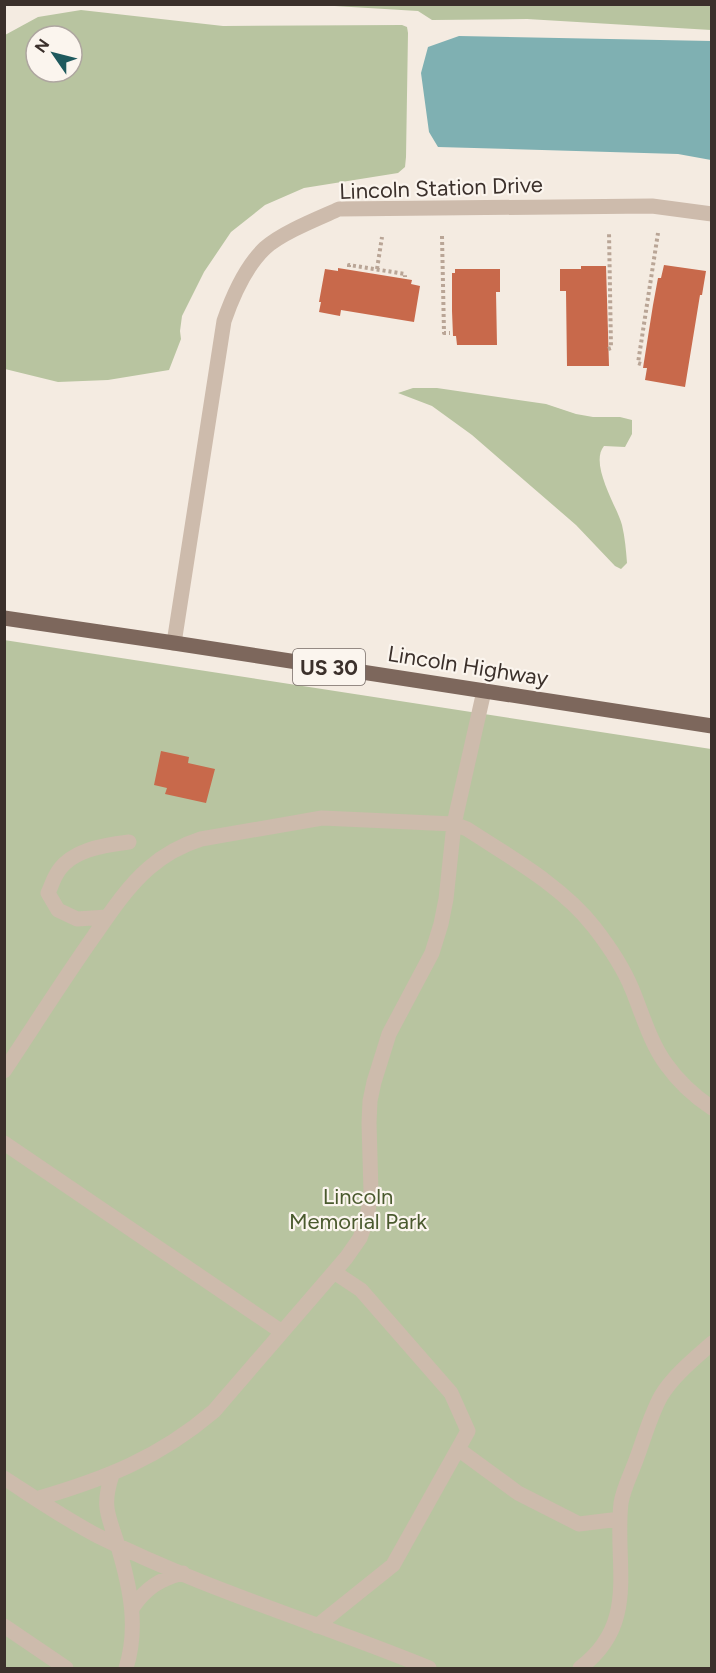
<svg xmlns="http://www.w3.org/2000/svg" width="716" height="1673" font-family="Figtree,sans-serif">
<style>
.green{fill:#b8c4a0;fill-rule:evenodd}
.water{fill:#7fb0b2}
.building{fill:#c8694b}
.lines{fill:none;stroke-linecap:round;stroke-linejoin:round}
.path{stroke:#b9a596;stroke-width:4;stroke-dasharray:3 3;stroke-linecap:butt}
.minor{stroke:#cdbbac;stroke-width:15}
.major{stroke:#7d675c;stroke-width:15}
.labels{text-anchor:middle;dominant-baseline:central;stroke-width:4.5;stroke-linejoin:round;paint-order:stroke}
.shield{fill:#fbf5ee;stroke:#756b66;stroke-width:1.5}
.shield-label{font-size:21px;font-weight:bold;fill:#3b302b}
.street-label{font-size:22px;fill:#3b302b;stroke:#fbf5ee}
.park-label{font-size:22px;fill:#4a5a2e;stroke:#fbf5ee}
</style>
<rect width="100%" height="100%" fill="#f4ebe1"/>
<!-- green -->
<path class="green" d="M 318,5 L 711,5 L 711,30 L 527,19 L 432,20 L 418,11 Z
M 81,10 L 223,26 L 402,25 L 407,27 L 408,33 L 406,157 L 405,167 L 398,173 L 304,188 L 265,205 L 231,232 L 204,272 L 182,316 L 180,331 L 181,339 L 169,370 L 108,380 L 58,382 L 5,369 L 5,35 L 38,17 ZM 36,36 L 72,36 L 72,72 L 36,72 Z
M 413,388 L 437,388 L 546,404 L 576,414 L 593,417 L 620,417 L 632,420 L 632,434 L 625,447 L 604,446 C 589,464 617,506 622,525 C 625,538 626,550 627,563 L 621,569 L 615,566 L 576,525 L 472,435 L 432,406 L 398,393 Z
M 4,640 L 711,749 L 711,1668 L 5,1668 Z"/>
<!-- water -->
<path class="water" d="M 459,36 L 711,41 L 711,160 L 678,154 L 438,147 L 429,132 L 421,73 L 428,47 Z"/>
<!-- building -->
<path class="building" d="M 664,265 L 706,271 L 702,295 L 700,295 L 685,387 L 645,380 L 647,368 L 643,368 L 653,305 L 658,278 L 661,278 Z
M 581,266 L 606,266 L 609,366 L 567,366 L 566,291 L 560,291 L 560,269 L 581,269 Z
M 338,268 L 412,280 L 411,284 L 420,286 L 414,322 L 341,310 L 340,316 L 319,312 L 321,302 L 319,302 L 325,269 L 338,271 Z
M 455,269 L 500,269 L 500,292 L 496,292 L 497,345 L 457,345 L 456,336 L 453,336 L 452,311 L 452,273 L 455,273 Z
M 161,751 L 189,757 L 188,763 L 215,769 L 206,803 L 165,794 L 167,788 L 154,785 Z"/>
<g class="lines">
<!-- path -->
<path class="path" d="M 442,236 L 444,333 L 450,333
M 349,267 L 349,265 L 405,274 L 405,277
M 377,269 L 382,237
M 608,349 L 611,348 L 609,232
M 641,364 L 638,363 L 658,233"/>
<!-- minor -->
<path class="minor" d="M 174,643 L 224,321 C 233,295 245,267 265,248 C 281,233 319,218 339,209 L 652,206 L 712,214
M 107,917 L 77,919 L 58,910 L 48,893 C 51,887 53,880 56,875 C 69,850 104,845 129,842
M 4,1071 C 34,1026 63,980 94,936 C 110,913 127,887 149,868 C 165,854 182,845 201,839 L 322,818 L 454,824 L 467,829 C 510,857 562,886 594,927 C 608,945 623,967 632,989 C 642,1013 650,1042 666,1064 C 678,1081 694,1096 712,1108
M 4,1143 L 282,1332
M 458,1449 L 518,1493 L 579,1524 L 620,1519
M 112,1475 C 101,1508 109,1516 118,1546 C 130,1587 139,1627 126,1668
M 4,1478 C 35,1498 65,1519 98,1536 C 204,1589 319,1623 429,1668
M 36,1499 C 105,1479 159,1458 214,1411 L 346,1258 L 360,1238 L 367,1218 L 371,1192 L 369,1123 L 370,1101 L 374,1082 L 389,1034 L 432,953 L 441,924 L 446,899 L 454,824 L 484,691
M 133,1607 C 146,1588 160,1579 183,1573
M 4,1626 L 66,1668
M 317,1626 L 393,1565 L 468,1431 L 451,1393 L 361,1290 L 334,1272
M 580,1668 C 640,1623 614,1565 621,1503 C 623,1489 631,1474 636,1460 C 644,1439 650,1416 661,1396 C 673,1376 694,1359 712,1343"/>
<!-- major -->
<path class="major" d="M 4,618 L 174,643 L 712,726"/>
</g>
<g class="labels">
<!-- shield labels -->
<rect class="shield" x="293" y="649" width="72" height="36" rx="4.5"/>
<g class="shield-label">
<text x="329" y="667">US 30</text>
</g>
<!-- street labels -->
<g class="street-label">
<text transform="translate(441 188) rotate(-2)">Lincoln Station Drive</text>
<text transform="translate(468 666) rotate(9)">Lincoln Highway</text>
</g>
<!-- park labels -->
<g class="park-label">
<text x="358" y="1196">Lincoln<tspan x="358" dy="25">Memorial Park</tspan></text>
</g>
</g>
<!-- border -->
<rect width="716" height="1673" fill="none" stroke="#3b302b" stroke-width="12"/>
<!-- north arrow -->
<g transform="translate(54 54) rotate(305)"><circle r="28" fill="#fbf5ee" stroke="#aea6a0" stroke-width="1.5"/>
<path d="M0-4.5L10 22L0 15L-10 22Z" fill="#1f5a5e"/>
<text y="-9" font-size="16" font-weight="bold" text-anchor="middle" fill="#3b302b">N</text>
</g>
</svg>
